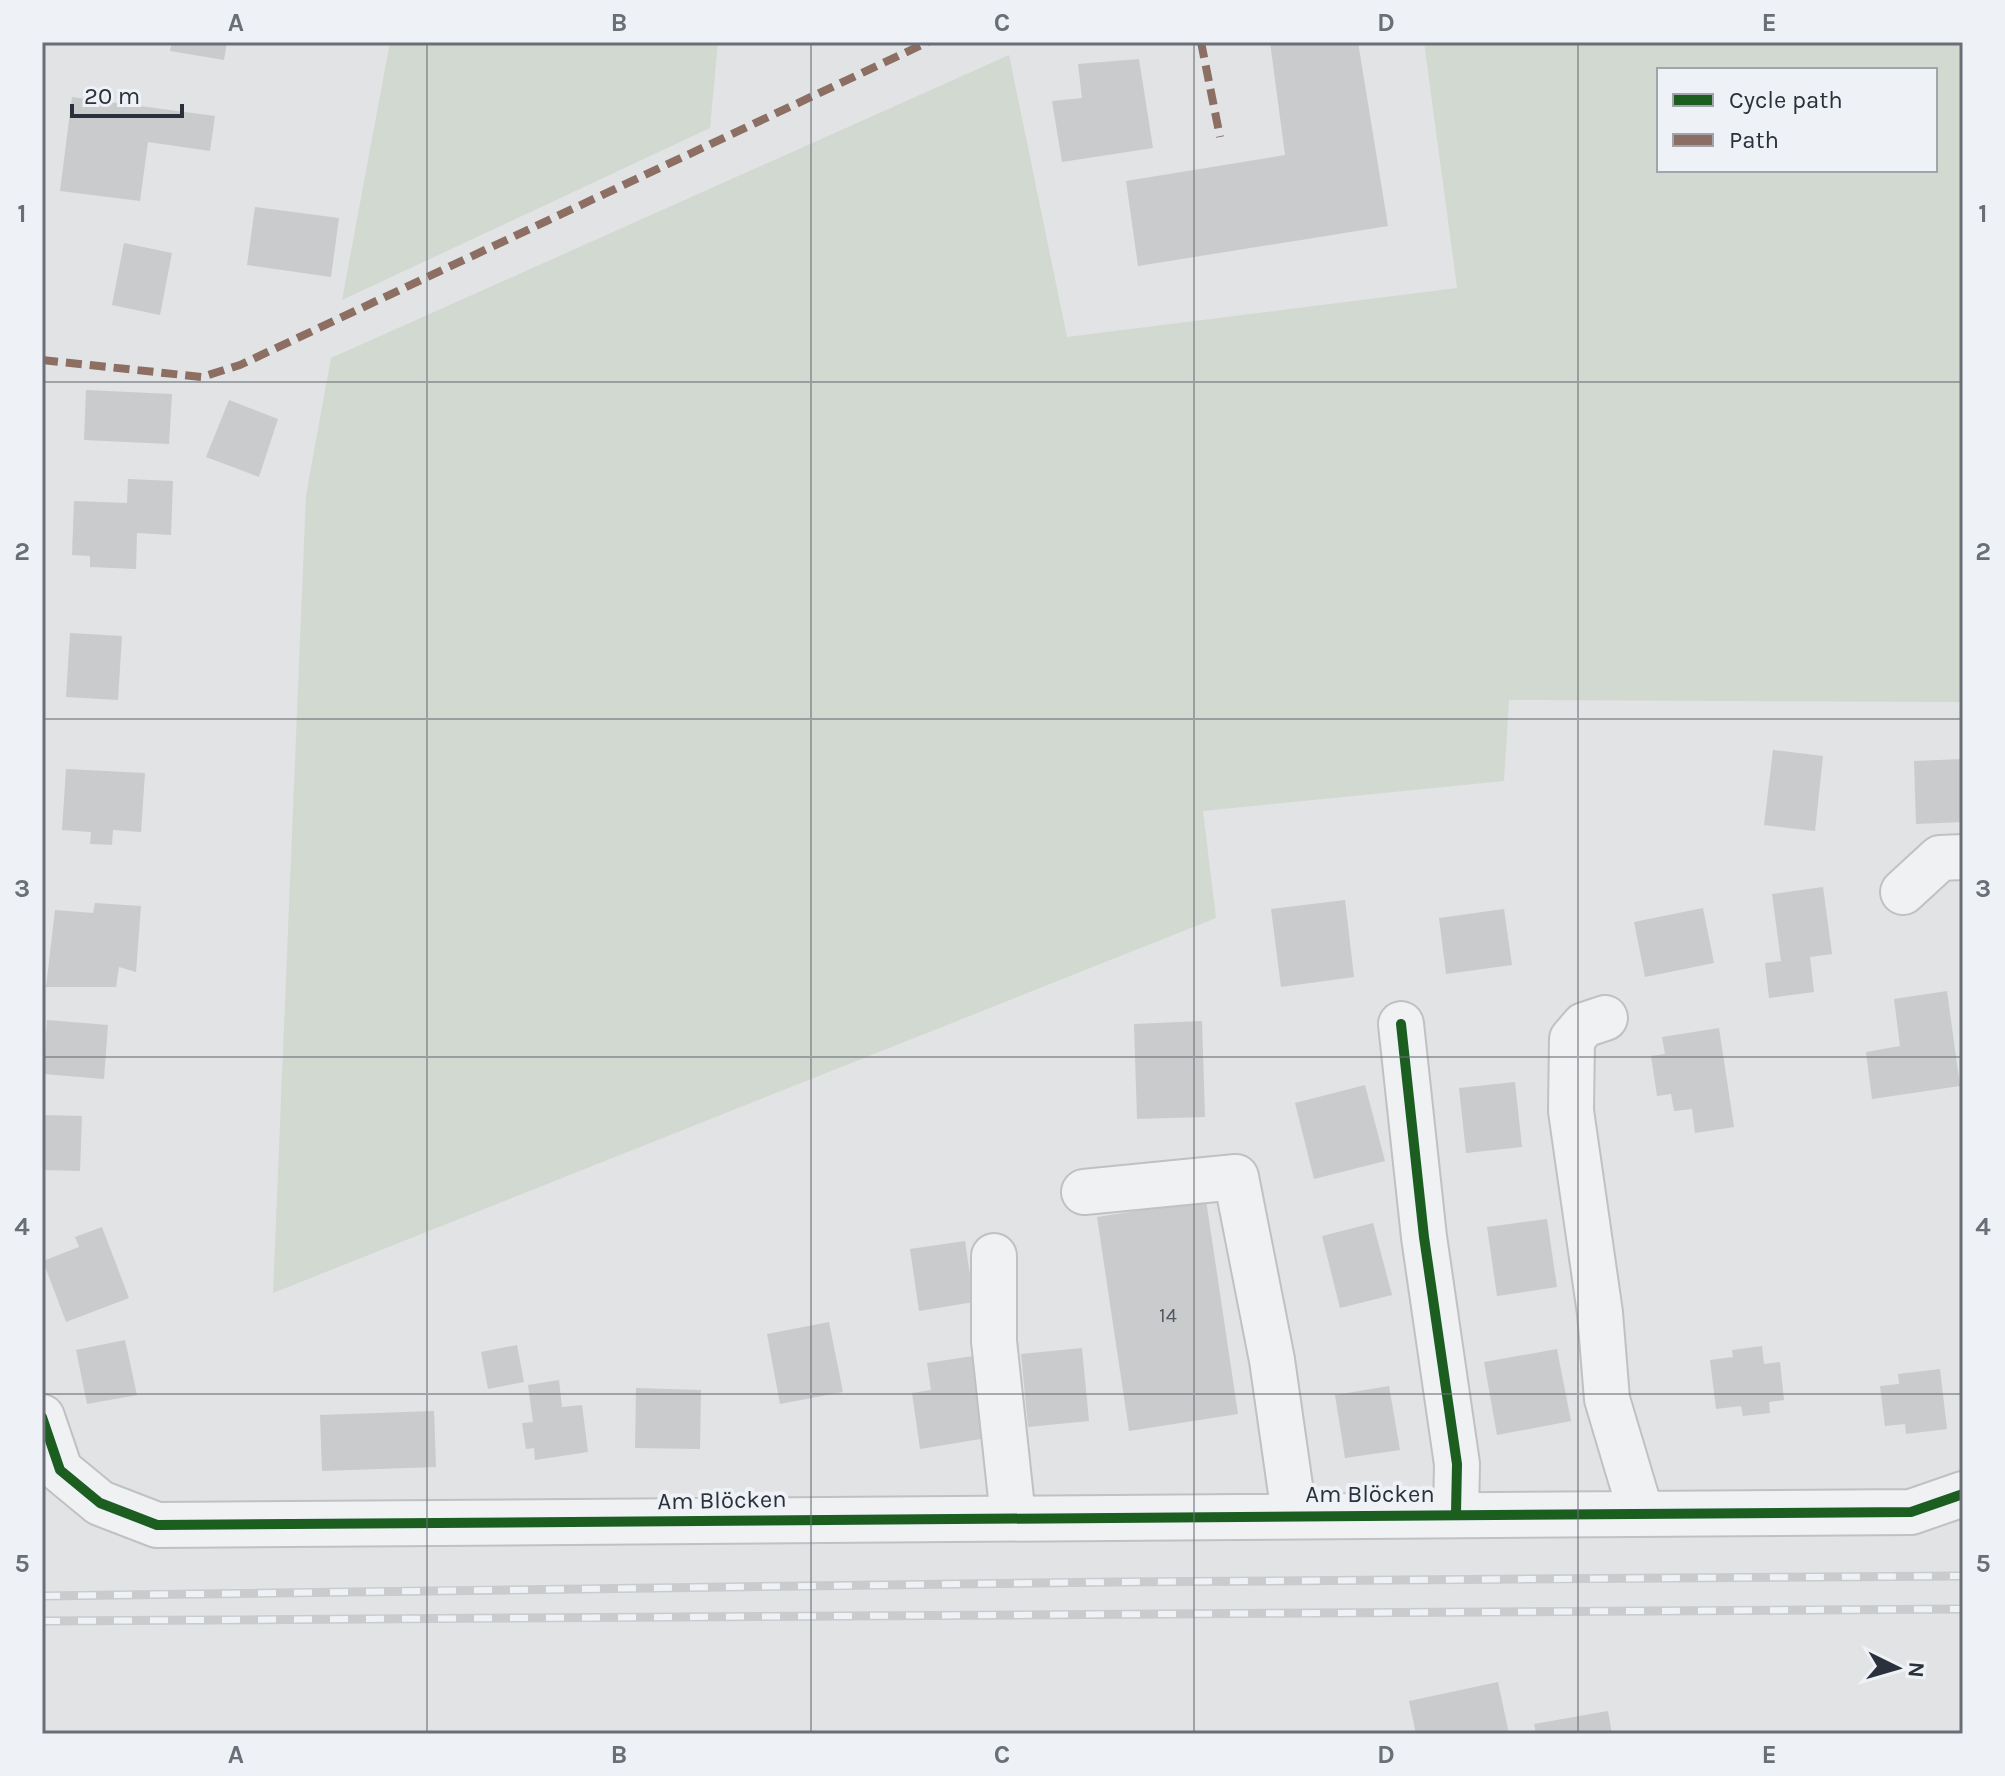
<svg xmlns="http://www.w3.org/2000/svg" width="2005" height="1776" font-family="Karla,sans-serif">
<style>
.green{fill:#d2d9d1;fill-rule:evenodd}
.building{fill:#c9cbcd}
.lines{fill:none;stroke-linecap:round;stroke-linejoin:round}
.minor-casing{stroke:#bfc1c3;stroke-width:48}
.minor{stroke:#f0f1f2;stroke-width:44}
.rail-casing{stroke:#c9cbcd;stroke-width:9}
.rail{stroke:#eef1f5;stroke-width:6;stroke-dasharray:18;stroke-linecap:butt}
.quiet{stroke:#8d6e63;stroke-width:8;stroke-dasharray:16 8;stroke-linecap:butt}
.cycleway-casing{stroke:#eef1f5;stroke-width:15}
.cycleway{stroke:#1b5e20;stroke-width:10}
.grid{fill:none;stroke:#6a6f77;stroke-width:2;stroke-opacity:0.55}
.labels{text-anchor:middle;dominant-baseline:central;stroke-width:8;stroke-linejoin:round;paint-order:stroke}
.number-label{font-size:20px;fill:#525861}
.street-label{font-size:24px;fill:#2a313c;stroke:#eef1f5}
.neatline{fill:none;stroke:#6a6f77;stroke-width:3}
.grid-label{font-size:26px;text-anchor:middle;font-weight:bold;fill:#6a6f77}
</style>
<rect width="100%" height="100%" fill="#e1e3e5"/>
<!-- green -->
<path class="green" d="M 390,42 L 718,42 L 710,128 L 342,300 Z
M 1424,42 L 1963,42 L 1963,702 L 1509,700 L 1504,781 L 1203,811 L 1216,918 L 273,1293 L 306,495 L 331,358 L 1009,55 L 1067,337 L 1457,288 ZM 1659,70 L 1935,70 L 1935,170 L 1659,170 Z"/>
<!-- building -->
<path class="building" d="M 172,42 L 227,42 L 224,60 L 170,51 Z
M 1270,42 L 1358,42 L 1388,226 L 1138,266 L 1126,181 L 1285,155 Z
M 1139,59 L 1153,148 L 1062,162 L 1052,101 L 1082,98 L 1078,64 Z
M 72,97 L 215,116 L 210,151 L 148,142 L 140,201 L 60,191 Z
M 255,207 L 339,218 L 331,277 L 247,265 Z
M 124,243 L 172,253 L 160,315 L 112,305 Z
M 86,390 L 172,394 L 169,444 L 84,440 Z
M 229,400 L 278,419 L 259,477 L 206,457 Z
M 128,479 L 173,481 L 171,535 L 137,533 L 136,569 L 90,567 L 90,556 L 72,555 L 74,501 L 127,503 Z
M 70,633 L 122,636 L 118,700 L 66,697 Z
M 1773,750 L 1823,756 L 1815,831 L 1764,825 Z
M 1963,759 L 1963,822 L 1916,824 L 1914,761 Z
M 66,769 L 145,773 L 141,832 L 113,830 L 112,845 L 90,844 L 91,832 L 62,830 Z
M 1823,887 L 1832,954 L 1810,957 L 1814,992 L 1769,998 L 1765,963 L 1781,961 L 1772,894 Z
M 1345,900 L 1354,977 L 1281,987 L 1271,909 Z
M 95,903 L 141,906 L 136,972 L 119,967 L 116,987 L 46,987 L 55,910 L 93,913 Z
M 1703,908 L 1714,963 L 1645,977 L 1634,922 Z
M 1504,909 L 1512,965 L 1446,974 L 1439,918 Z
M 1947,991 L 1960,1086 L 1872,1099 L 1866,1052 L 1900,1046 L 1894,999 Z
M 47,1020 L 108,1025 L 104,1079 L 43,1074 Z
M 1202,1021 L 1205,1117 L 1137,1119 L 1134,1024 Z
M 1719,1028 L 1734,1127 L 1695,1133 L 1692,1109 L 1674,1111 L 1671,1094 L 1657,1096 L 1651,1056 L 1665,1054 L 1662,1037 Z
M 1515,1082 L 1522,1147 L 1466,1153 L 1459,1088 Z
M 1365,1085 L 1385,1161 L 1314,1179 L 1295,1103 Z
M 42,1115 L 82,1116 L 80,1171 L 42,1170 Z
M 1206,1200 L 1238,1414 L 1129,1431 L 1097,1217 Z
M 1547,1219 L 1557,1287 L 1497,1296 L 1487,1227 Z
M 1373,1223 L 1392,1295 L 1340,1308 L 1322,1236 Z
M 102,1227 L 129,1298 L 66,1322 L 43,1261 L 79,1247 L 75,1237 Z
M 965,1241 L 974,1302 L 919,1311 L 910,1249 Z
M 829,1322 L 843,1392 L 780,1404 L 767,1334 Z
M 125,1340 L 137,1395 L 87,1404 L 76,1350 Z
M 517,1345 L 524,1382 L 488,1389 L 481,1352 Z
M 1762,1346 L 1764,1364 L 1780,1362 L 1784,1400 L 1769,1402 L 1770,1413 L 1743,1416 L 1741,1406 L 1716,1409 L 1710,1360 L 1733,1357 L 1732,1350 Z
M 1082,1348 L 1089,1421 L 1028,1427 L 1021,1354 Z
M 1557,1349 L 1571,1421 L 1497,1435 L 1484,1362 Z
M 980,1355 L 993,1437 L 920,1449 L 912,1393 L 931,1390 L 927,1363 Z
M 1940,1369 L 1947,1429 L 1906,1434 L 1905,1424 L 1885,1426 L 1880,1386 L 1899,1384 L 1898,1374 Z
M 559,1380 L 562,1407 L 582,1405 L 588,1452 L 535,1460 L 534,1448 L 526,1449 L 522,1423 L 533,1422 L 528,1385 Z
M 1389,1386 L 1400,1450 L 1345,1458 L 1335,1395 Z
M 636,1388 L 701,1390 L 700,1449 L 635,1448 Z
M 434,1411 L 436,1467 L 322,1471 L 320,1415 Z
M 1498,1682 L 1509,1734 L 1416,1734 L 1409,1701 Z
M 1608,1711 L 1612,1734 L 1536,1734 L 1534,1724 Z"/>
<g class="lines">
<!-- minor casing -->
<g class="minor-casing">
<path id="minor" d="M 1903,892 L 1940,858 L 1963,857
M 1605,1018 L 1584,1025 L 1572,1039 L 1571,1111 L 1600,1313 L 1607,1399 L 1641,1513
M 1401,1024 L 1424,1237 L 1457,1464 L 1456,1513
M 1084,1192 L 1236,1177 L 1272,1360 L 1294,1514
M 994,1256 L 994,1341 L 1013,1517
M 42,1417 L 60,1470 L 100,1503 L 157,1525 L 1911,1512 L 1963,1494"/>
</g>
<!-- minor -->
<use href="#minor" class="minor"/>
<!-- rail casing -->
<g class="rail-casing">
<path id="rail" d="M 42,1596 L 1114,1582 L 1963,1576
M 42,1621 L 1963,1609"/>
</g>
<!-- rail -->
<use href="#rail" class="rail"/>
<!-- quiet -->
<path class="quiet" d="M 1201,42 L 1220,137
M 42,360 L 202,377 L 240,365 L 928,42"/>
<!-- cycleway casing -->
<g class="cycleway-casing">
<path id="cycleway" d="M 1401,1024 L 1424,1237 L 1457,1464 L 1456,1513
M 42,1417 L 60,1470 L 100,1503 L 157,1525 L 1911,1512 L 1963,1494"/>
</g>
<!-- cycleway -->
<use href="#cycleway" class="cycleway"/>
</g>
<!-- grid -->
<path class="grid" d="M 427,42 L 427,1734M 811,42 L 811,1734M 1194,42 L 1194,1734M 1578,42 L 1578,1734M 42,382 L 1963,382M 42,719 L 1963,719M 42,1057 L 1963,1057M 42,1394 L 1963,1394"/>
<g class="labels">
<!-- number labels -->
<g class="number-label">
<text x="1168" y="1315">14</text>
</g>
<!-- street labels -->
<g class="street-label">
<text x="1370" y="1494">Am Blöcken</text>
<text transform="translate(722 1500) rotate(-1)">Am Blöcken</text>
</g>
</g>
<!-- border -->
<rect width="2005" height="1776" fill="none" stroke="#eef1f5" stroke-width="88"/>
<!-- legend -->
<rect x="1657" y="68" width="280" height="104" fill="#eef1f5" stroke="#a0a4ab" stroke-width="2"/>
<rect x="1673" y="94" width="40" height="12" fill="#1b5e20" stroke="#a0a4ab" stroke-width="2"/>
<text x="1729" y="108" font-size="24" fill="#2a313c">Cycle path</text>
<rect x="1673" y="134" width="40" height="12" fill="#8d6e63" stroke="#a0a4ab" stroke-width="2"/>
<text x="1729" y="148" font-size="24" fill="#2a313c">Path</text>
<!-- north arrow -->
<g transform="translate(1897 1668) rotate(95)" stroke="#eef1f5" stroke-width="6" paint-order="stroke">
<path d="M0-6L14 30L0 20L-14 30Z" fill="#2a313c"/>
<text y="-12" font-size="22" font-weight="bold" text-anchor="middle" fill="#2a313c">N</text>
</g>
<!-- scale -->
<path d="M72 104v12h110v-12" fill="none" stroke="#2a313c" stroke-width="4"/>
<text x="84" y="104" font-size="24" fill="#2a313c" stroke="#eef1f5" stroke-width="6" paint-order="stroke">20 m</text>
<rect x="44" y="44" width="1917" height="1688" class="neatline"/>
<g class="grid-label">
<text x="236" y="31">A</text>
<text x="619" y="31">B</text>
<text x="1002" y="31">C</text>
<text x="1386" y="31">D</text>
<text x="1769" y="31">E</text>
<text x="22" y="222">1</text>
<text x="1983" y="222">1</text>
<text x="22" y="560">2</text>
<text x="1983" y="560">2</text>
<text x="22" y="897">3</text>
<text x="1983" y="897">3</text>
<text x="22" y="1235">4</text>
<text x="1983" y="1235">4</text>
<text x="22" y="1572">5</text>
<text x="1983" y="1572">5</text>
<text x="236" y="1763">A</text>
<text x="619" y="1763">B</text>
<text x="1002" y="1763">C</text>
<text x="1386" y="1763">D</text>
<text x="1769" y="1763">E</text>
</g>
</svg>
